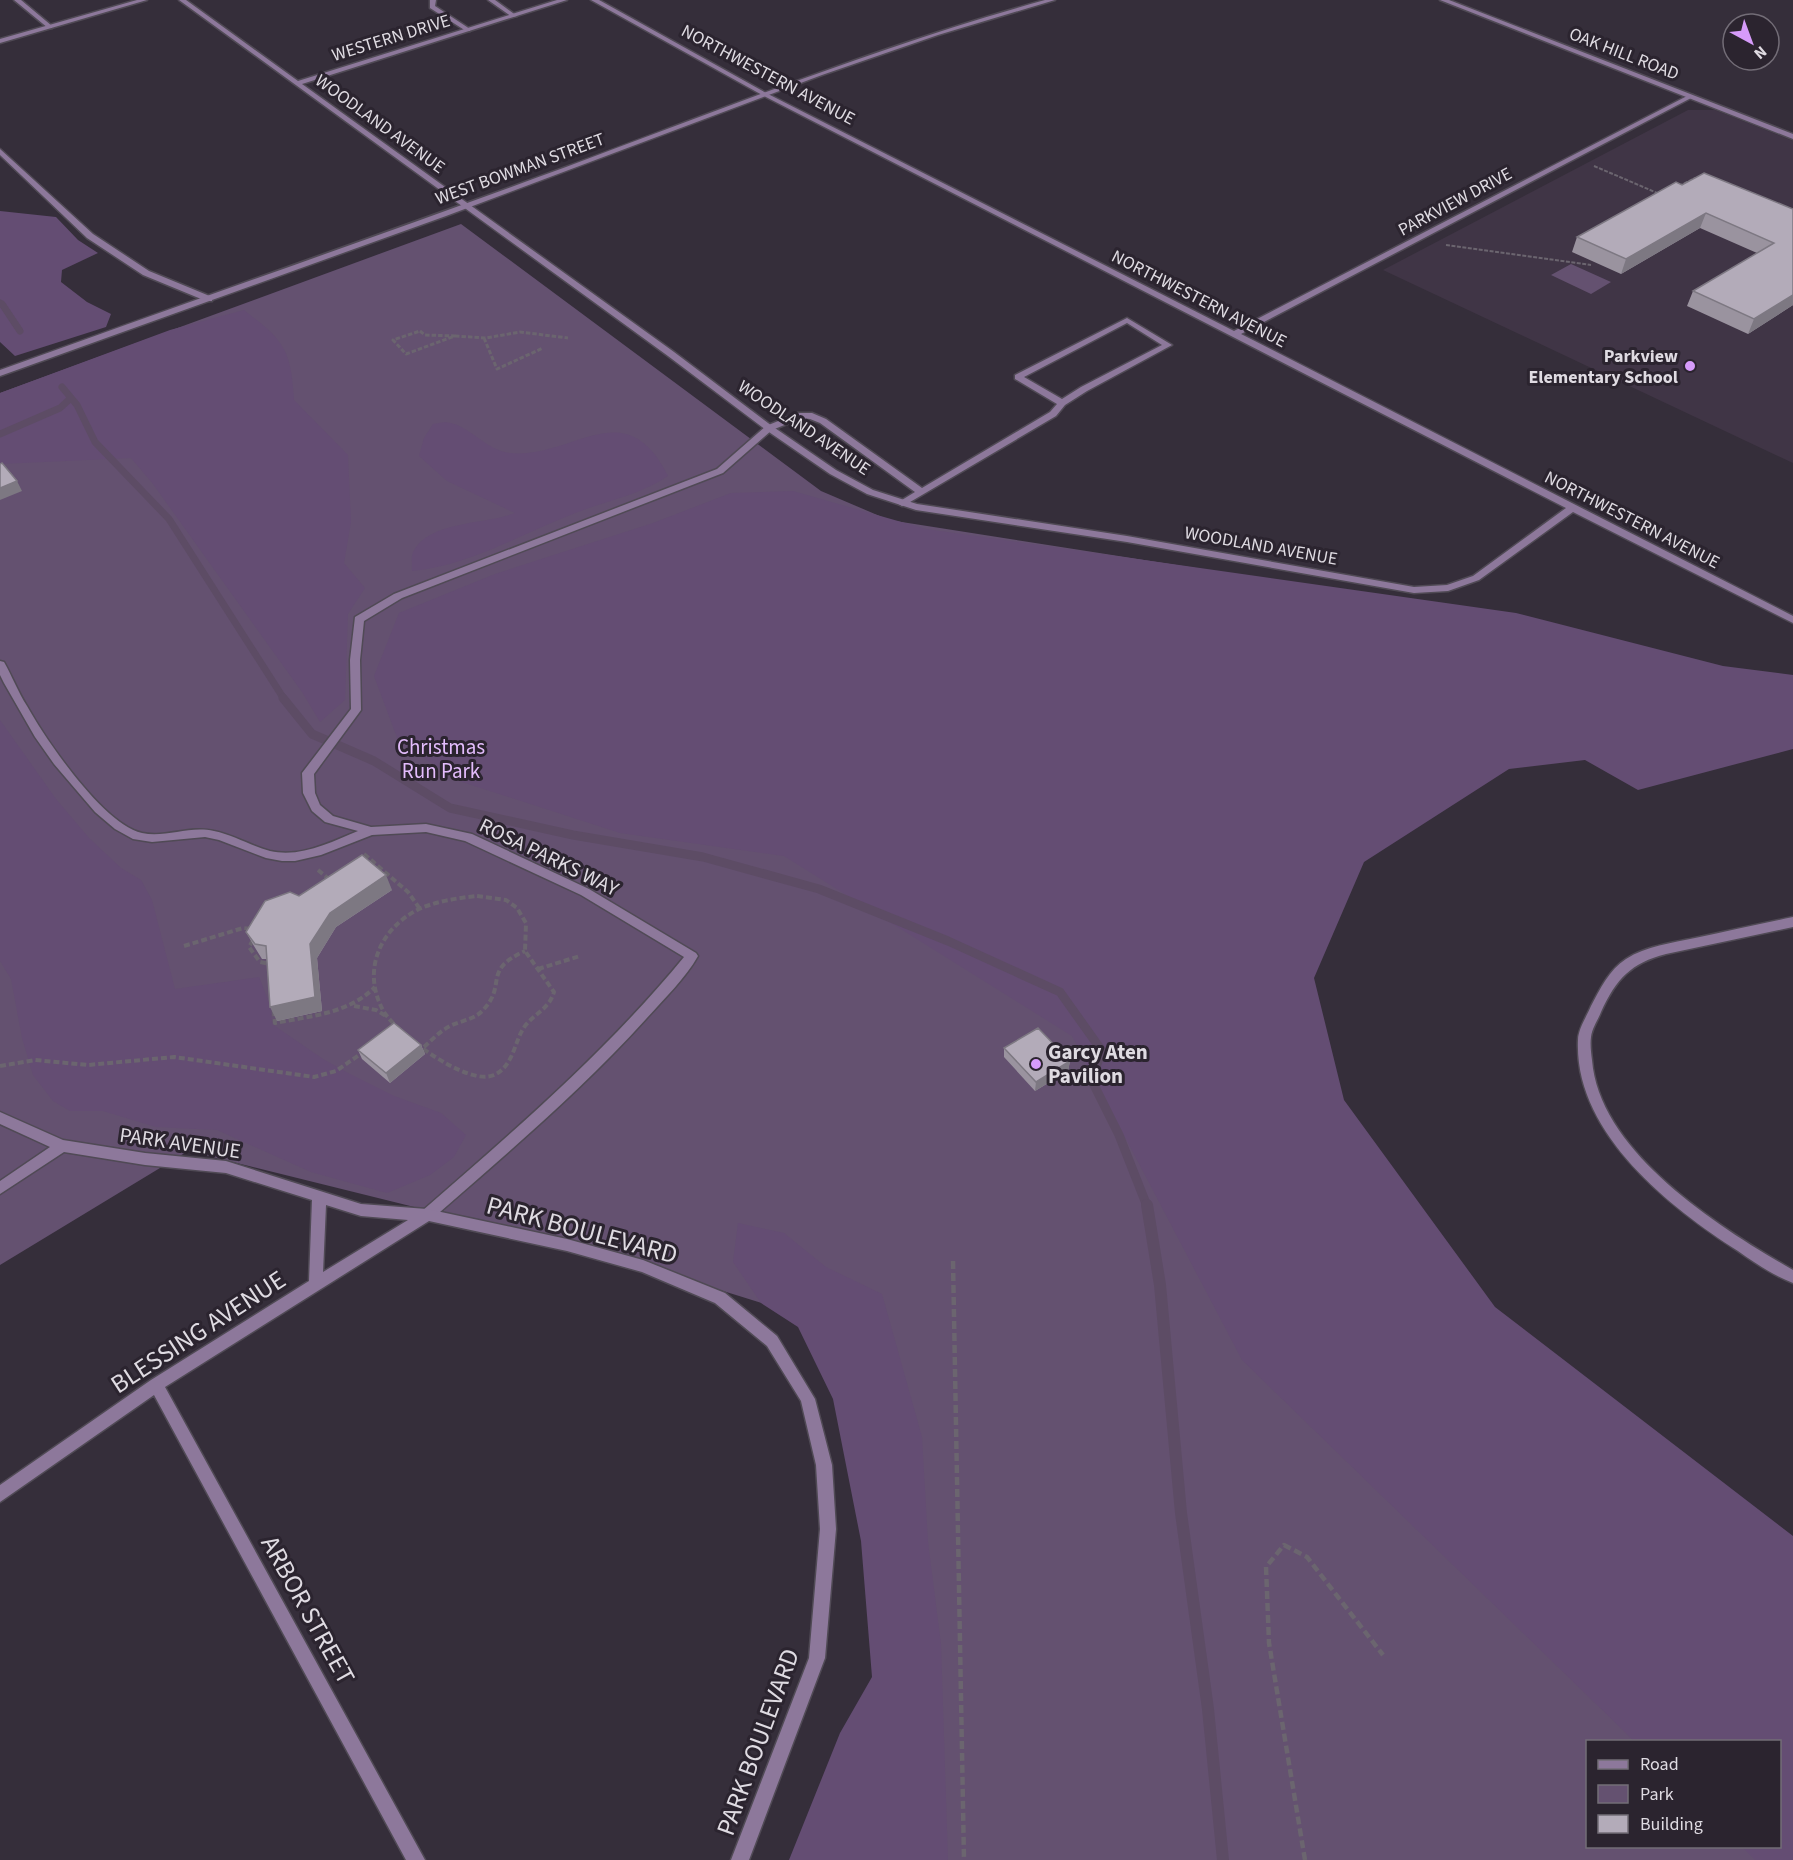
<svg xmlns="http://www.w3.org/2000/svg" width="1793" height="1860" font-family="'Source Sans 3',sans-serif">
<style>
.built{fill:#403546}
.green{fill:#645170;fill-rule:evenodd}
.forest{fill:#644d73}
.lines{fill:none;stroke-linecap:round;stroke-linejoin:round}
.stream-far3{stroke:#5d4c65;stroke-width:5}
.stream-far2{stroke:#5d4c65;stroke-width:7}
.stream-far1{stroke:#5d4c65;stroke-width:9}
.stream{stroke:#5d4c65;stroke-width:12}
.service-casing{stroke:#504a55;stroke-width:3}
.minor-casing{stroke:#504a55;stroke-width:3}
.tertiary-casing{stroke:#504a55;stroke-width:3}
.path-far3{stroke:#6b656f;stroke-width:2;stroke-dasharray:4 1.5;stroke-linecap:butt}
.path-far2{stroke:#6b656f;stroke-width:3;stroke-dasharray:4.5 2;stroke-linecap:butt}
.path-far1{stroke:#6b656f;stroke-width:4;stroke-dasharray:6 3;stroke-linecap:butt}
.path{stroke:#6b656f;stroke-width:4.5;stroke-dasharray:8 4;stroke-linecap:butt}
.service{fill:#8d789b;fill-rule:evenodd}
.minor{fill:#8d789b;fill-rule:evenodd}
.tertiary{fill:#8d789b;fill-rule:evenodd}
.wall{fill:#9a939f}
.shaded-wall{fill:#7d7882}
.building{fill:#b3abb9;stroke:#7d7882;stroke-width:1.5}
.poi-dot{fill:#d69bfa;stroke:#2b242f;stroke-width:2}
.labels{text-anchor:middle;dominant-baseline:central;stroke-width:6;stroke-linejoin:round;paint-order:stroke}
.far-street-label{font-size:18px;fill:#dfdbe2;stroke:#2b242f}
.far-poi-label{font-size:18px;font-weight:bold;fill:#dfdbe2;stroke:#2b242f;text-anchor:end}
.park-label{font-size:21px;fill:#e3bcfc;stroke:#2b242f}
.street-label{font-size:21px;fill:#dfdbe2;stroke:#2b242f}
.poi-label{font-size:21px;font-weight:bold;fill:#dfdbe2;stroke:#2b242f;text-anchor:start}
.near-street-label{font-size:26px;fill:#dfdbe2;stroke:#2b242f}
</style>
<rect width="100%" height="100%" fill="#352e3a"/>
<!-- built -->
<path class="built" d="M 1688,110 L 1715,110 L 1793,141 L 1793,463 L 1383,270 Z"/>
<!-- green -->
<path class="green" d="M 461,224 L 821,491 L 889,520 L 1202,569 L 1196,1128 L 1793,1629 L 1793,1860 L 922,1860 L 839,1327 L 643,1266 L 567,1245 L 188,1151 L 0,1265 L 0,393 ZM 1588,1742 L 1780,1742 L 1780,1846 L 1588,1846 Z
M 1571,264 L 1611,282 L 1591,294 L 1551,275 Z"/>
<!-- forest -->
<path class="forest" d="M 0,211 L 56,217 L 78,240 L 98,253 L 62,270 L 61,282 L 87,302 L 111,314 L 106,327 L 15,356 L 0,342 Z
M 244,310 C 284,341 291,349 294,400 L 348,455 L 351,522 L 344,563 L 365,588 L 348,614 L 345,700 L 320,722 L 302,692 L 153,484 L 131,458 L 0,464 L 0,393 L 170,330 Z
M 445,422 C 469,424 485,450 510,453 C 574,459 625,390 668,476 C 640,495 609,500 578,512 C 524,532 470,566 412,571 C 412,565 411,557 413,552 C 430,520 486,525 515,513 L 447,481 L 419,456 L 424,438 L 433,424 Z
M 793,491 L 926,529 L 1516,613 L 1723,666 L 1793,675 L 1793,749 L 1638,790 L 1585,760 L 1509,769 L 1364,862 L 1314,978 L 1344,1100 L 1495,1307 L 1793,1536 L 1793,1860 L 1755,1860 L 1742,1847 L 1780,1846 L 1780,1742 L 1634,1741 L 1242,1360 L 1072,1036 L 784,856 L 620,833 L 462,782 L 399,743 L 374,676 L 399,613 L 495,574 L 653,523 L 731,493 Z
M 0,720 L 56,799 L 89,838 L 121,868 L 141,880 L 152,900 L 175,989 L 259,977 L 270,1005 L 272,1024 L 323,1059 L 350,1074 L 394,1096 L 441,1113 L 466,1135 L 454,1157 L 430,1175 L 387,1193 L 311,1172 L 217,1130 L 156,1127 L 103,1111 L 70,1111 L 53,1101 L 33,1075 L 22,1038 L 11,979 L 0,961 Z
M 738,1223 L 784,1233 L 826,1267 L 882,1294 L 922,1437 L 928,1542 L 941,1644 L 948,1860 L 789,1860 L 840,1733 L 872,1677 L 861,1541 L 833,1399 L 798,1327 L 761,1303 L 733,1262 Z"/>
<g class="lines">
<!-- stream-far3 -->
<path class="stream-far3" d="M 0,302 L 3,306"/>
<!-- stream-far2 -->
<path class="stream-far2" d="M 2,304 L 20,331
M 62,387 L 77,405 L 95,442 L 169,519 L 284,699
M 0,434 L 60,408 L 71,398"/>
<!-- stream-far1 -->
<path class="stream-far1" d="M 283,698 L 312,734 L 374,761 L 450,808 L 573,835 L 703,857 L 819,889 L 948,941 L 1060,992 L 1102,1051 L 1091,1079 L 1119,1135 L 1147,1206"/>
<!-- stream -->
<path class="stream" d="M 1147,1205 L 1160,1285 L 1181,1513 L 1208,1709 L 1223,1860"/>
<!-- service casing -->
<g class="service-casing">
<path id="service" d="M 14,0 L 21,0 L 52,26 L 52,28 L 48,28 Z
M 430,0 L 436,0 L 435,6 L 470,29 L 470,31 L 466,31 L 430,8 Z
M 488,0 L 495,0 L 517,16 L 512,17 Z
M 1127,318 L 1172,345 L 1087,391 L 1065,405 L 1056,416 L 905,505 L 902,506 L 897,503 L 915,492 L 820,423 L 810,419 L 802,418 L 772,430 L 723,473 L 402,598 L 364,621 L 360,660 L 361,710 L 314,774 L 315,793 L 320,805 L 333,816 L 371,827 L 426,824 L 472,834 L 589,889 L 696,953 L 698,956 C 685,979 663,1000 646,1019 C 580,1092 505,1155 432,1219 L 427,1221 L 422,1219 L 420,1215 L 422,1211 C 514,1131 606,1052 684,957 L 581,895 L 465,841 L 426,832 L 372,835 L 321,855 L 295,861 L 282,861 L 266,858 L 219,840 L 205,837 L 152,842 L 133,839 L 115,829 L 95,812 L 54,764 L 35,737 L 4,683 L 0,675 L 0,661 L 4,662 C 12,676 18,692 27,706 C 46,740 103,824 142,833 C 166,838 190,825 214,831 C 234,835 251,846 270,851 C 301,858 331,842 358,831 L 325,822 L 312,811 L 303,793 L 302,773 L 351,709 L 350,660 L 355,617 L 394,594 L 717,469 L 766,426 L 798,413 L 812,413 L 826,419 L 922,488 L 1050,412 L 1057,404 L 1015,379 L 1015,375 ZM 1127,323 L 1162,345 L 1081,387 L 1062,399 L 1024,377 Z"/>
</g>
<!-- minor casing -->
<g class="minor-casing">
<path id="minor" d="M 137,0 L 147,0 L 0,43 L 0,39 Z
M 179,0 L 186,0 L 298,81 L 557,0 L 567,0 L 302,84 L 674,352 L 772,426 L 836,470 L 873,490 L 917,504 L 1127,536 L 1414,587 L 1447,585 L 1473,576 L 1566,508 L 764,96 L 591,0 L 599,0 L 768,94 L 1234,331 L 1689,95 L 1693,95 L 1693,97 L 1241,334 L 1793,616 L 1793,623 L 1573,512 L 1479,580 L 1448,591 L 1414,593 L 1127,542 L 916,510 L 867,494 L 830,474 L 766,430 L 668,356 Z
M 0,149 L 93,234 L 149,271 L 212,297 L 212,301 L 206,301 L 143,275 L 87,238 L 0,155 Z
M 1793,917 L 1793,927 L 1666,954 C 1631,963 1616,979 1601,1012 C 1598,1020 1592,1028 1591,1037 C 1590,1044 1591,1052 1592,1060 C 1599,1152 1720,1228 1793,1270 L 1793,1283 C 1774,1276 1755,1263 1738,1251 C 1668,1206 1574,1132 1578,1040 C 1578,1029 1587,1016 1591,1006 C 1600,989 1609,970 1626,959 C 1646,946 1672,943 1695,938 C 1728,931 1760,924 1793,917 Z
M 0,1112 L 63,1140 L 145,1153 L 226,1161 L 361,1204 L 427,1209 L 567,1239 L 643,1260 L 725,1293 L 777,1336 L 815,1399 L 832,1465 L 836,1529 L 825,1658 L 749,1860 L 731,1860 L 809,1658 L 820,1529 L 816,1465 L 801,1401 L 767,1346 L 715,1303 L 642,1272 L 567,1251 L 429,1221 L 165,1387 L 425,1860 L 406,1860 L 154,1395 L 0,1502 L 0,1485 L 151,1380 L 309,1281 L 312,1200 L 226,1173 L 145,1165 L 64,1152 L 0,1194 L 0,1181 L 50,1147 L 0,1124 ZM 326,1205 L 361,1216 L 408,1220 L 323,1272 Z"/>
</g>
<!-- tertiary casing -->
<g class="tertiary-casing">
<path id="tertiary" d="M 1045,0 L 1055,0 L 938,35 L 822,75 L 446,216 L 0,376 L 0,370 C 189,302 378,236 566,167 C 725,108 882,45 1045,0 Z
M 1440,0 L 1449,0 L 1793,134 L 1793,139 Z"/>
</g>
<!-- path-far3 -->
<path class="path-far3" d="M 1594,166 L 1662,195
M 1679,186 L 1695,178 L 1699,179
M 1446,245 L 1591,265"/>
<!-- path-far2 -->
<path class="path-far2" d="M 420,331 L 425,335 L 455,336 L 406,354 L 393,340 Z
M 455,336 L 486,338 L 520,332 L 568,338
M 484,338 L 497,369 L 543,348"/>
<!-- path-far1 -->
<path class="path-far1" d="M 364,854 L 408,892 L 420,909
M 318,870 L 330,880
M 477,896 L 506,900 L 517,908 L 526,923 L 525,951 L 554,992 C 549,1009 535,1013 525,1026 C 514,1041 514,1066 494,1075 C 467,1087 398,1034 384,1012 C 361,972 379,929 419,909 C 437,901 458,898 477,896 Z
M 253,940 L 249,947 L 260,962 L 270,964
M 184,946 L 243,928 L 253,929
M 538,969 L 580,956
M 354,1006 L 376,1010 L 386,1016
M 274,1010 L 275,1023 C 310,1016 348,1014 375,987
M 424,1047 C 432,1040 440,1031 450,1026 C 462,1020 475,1020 484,1009 C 507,984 482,970 525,951
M 0,1066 L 35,1060 L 88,1065 L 174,1057 L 314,1077 L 336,1071 L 362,1053"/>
<!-- path -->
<path class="path" d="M 953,1261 L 964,1860
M 1305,1860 L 1269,1643 L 1266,1567 L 1284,1545 L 1307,1557 L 1383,1655"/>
<!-- service -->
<use href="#service" class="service"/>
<!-- minor -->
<use href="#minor" class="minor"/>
<!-- tertiary -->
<use href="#tertiary" class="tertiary"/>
</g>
<!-- wall -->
<path class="wall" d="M 1682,185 L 1793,209 L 1793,305 L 1748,334 L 1687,306 L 1693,291 L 1757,253 L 1700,228 L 1621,274 L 1572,252 L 1577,237 Z
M 392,890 L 336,927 L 317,958 L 322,1011 L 277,1021 L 267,959 L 262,959 L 254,946 L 246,932 L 299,896 Z
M 421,1045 L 425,1054 L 390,1083 L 362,1059 L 358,1050 Z
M 1004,1048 L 1070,1061 L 1068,1071 L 1035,1091 L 1004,1057 Z"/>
<!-- shaded-wall -->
<path class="shaded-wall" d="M 1706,213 L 1700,228 L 1621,274 L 1626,259 Z
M 1793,295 L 1793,305 L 1748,334 L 1754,319 Z
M 17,481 L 22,491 L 0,500 L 0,488 Z
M 386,875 L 392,890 L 336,927 L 317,958 L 322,1011 L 277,1021 L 270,1007 L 330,913 Z
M 421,1045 L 425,1054 L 390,1083 L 386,1073 Z
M 1070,1061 L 1068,1071 L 1035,1091 L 1036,1082 Z"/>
<!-- building -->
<path class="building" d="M 1704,173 L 1793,209 L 1793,295 L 1754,319 L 1693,291 L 1774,243 L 1706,213 L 1626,259 L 1577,237 L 1676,182 L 1682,185 Z
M 2,463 L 17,481 L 0,488 L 0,464 Z
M 362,855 L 386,875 L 330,913 L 310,944 L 315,997 L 270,1007 L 266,946 L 255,944 L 246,932 L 265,901 L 290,892 L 299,896 Z
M 394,1023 L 421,1045 L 386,1073 L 358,1050 Z
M 1038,1028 L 1070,1061 L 1036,1082 L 1004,1048 Z"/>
<!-- markers -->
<g class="poi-dot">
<circle cx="1690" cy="366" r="6"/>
<circle cx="1036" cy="1064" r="6"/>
</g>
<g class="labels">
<!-- far-street labels -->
<g class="far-street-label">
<text transform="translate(391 38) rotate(-17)">WESTERN DRIVE</text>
<text transform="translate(1624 54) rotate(21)">OAK HILL ROAD</text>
<text transform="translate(768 75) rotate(28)">NORTHWESTERN AVENUE</text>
<text transform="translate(380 124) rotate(36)">WOODLAND AVENUE</text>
<text transform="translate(520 169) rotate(-20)">WEST BOWMAN STREET</text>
<text transform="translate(1455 202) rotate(-28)">PARKVIEW DRIVE</text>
<text transform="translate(1199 299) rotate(27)">NORTHWESTERN AVENUE</text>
<text transform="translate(804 428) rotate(34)">WOODLAND AVENUE</text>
<text transform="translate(1632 520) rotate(27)">NORTHWESTERN AVENUE</text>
<text transform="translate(1261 546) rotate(10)">WOODLAND AVENUE</text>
</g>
<!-- far-poi labels -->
<g class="far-poi-label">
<text x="1678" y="356">Parkview<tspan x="1678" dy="21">Elementary School</tspan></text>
</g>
<!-- park labels -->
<g class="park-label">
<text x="441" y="747">Christmas<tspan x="441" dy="24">Run Park</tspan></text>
</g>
<!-- street labels -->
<g class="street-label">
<text transform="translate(549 857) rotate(26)">ROSA PARKS WAY</text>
<text transform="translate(180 1143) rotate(8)">PARK AVENUE</text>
</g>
<!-- poi labels -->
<g class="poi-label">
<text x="1048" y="1052">Garcy Aten<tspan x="1048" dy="24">Pavilion</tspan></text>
</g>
<!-- near-street labels -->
<g class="near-street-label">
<text transform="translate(582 1230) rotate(15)">PARK BOULEVARD</text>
<text transform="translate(198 1332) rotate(-33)">BLESSING AVENUE</text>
<text transform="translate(308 1610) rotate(61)">ARBOR STREET</text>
<text transform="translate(758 1742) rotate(-70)">PARK BOULEVARD</text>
</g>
</g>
<!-- legend -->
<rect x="1586" y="1740" width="195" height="108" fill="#2b242f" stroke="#736d77" stroke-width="1.5"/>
<rect x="1598" y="1760" width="30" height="9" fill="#8d789b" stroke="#736d77" stroke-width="1.5"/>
<text x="1640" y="1770" font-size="18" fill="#dfdbe2">Road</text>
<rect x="1598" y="1785" width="30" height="18" fill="#645170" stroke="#736d77" stroke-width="1.5"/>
<text x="1640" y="1800" font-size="18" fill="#dfdbe2">Park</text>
<rect x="1598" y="1815" width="30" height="18" fill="#b3abb9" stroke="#736d77" stroke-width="1.5"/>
<text x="1640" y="1830" font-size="18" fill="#dfdbe2">Building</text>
<!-- north arrow -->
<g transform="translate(1751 42) rotate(139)"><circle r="28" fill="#2b242f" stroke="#736d77" stroke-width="1.5"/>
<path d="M0-4.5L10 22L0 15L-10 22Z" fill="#d69bfa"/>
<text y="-9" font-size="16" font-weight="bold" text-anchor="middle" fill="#dfdbe2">N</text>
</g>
</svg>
